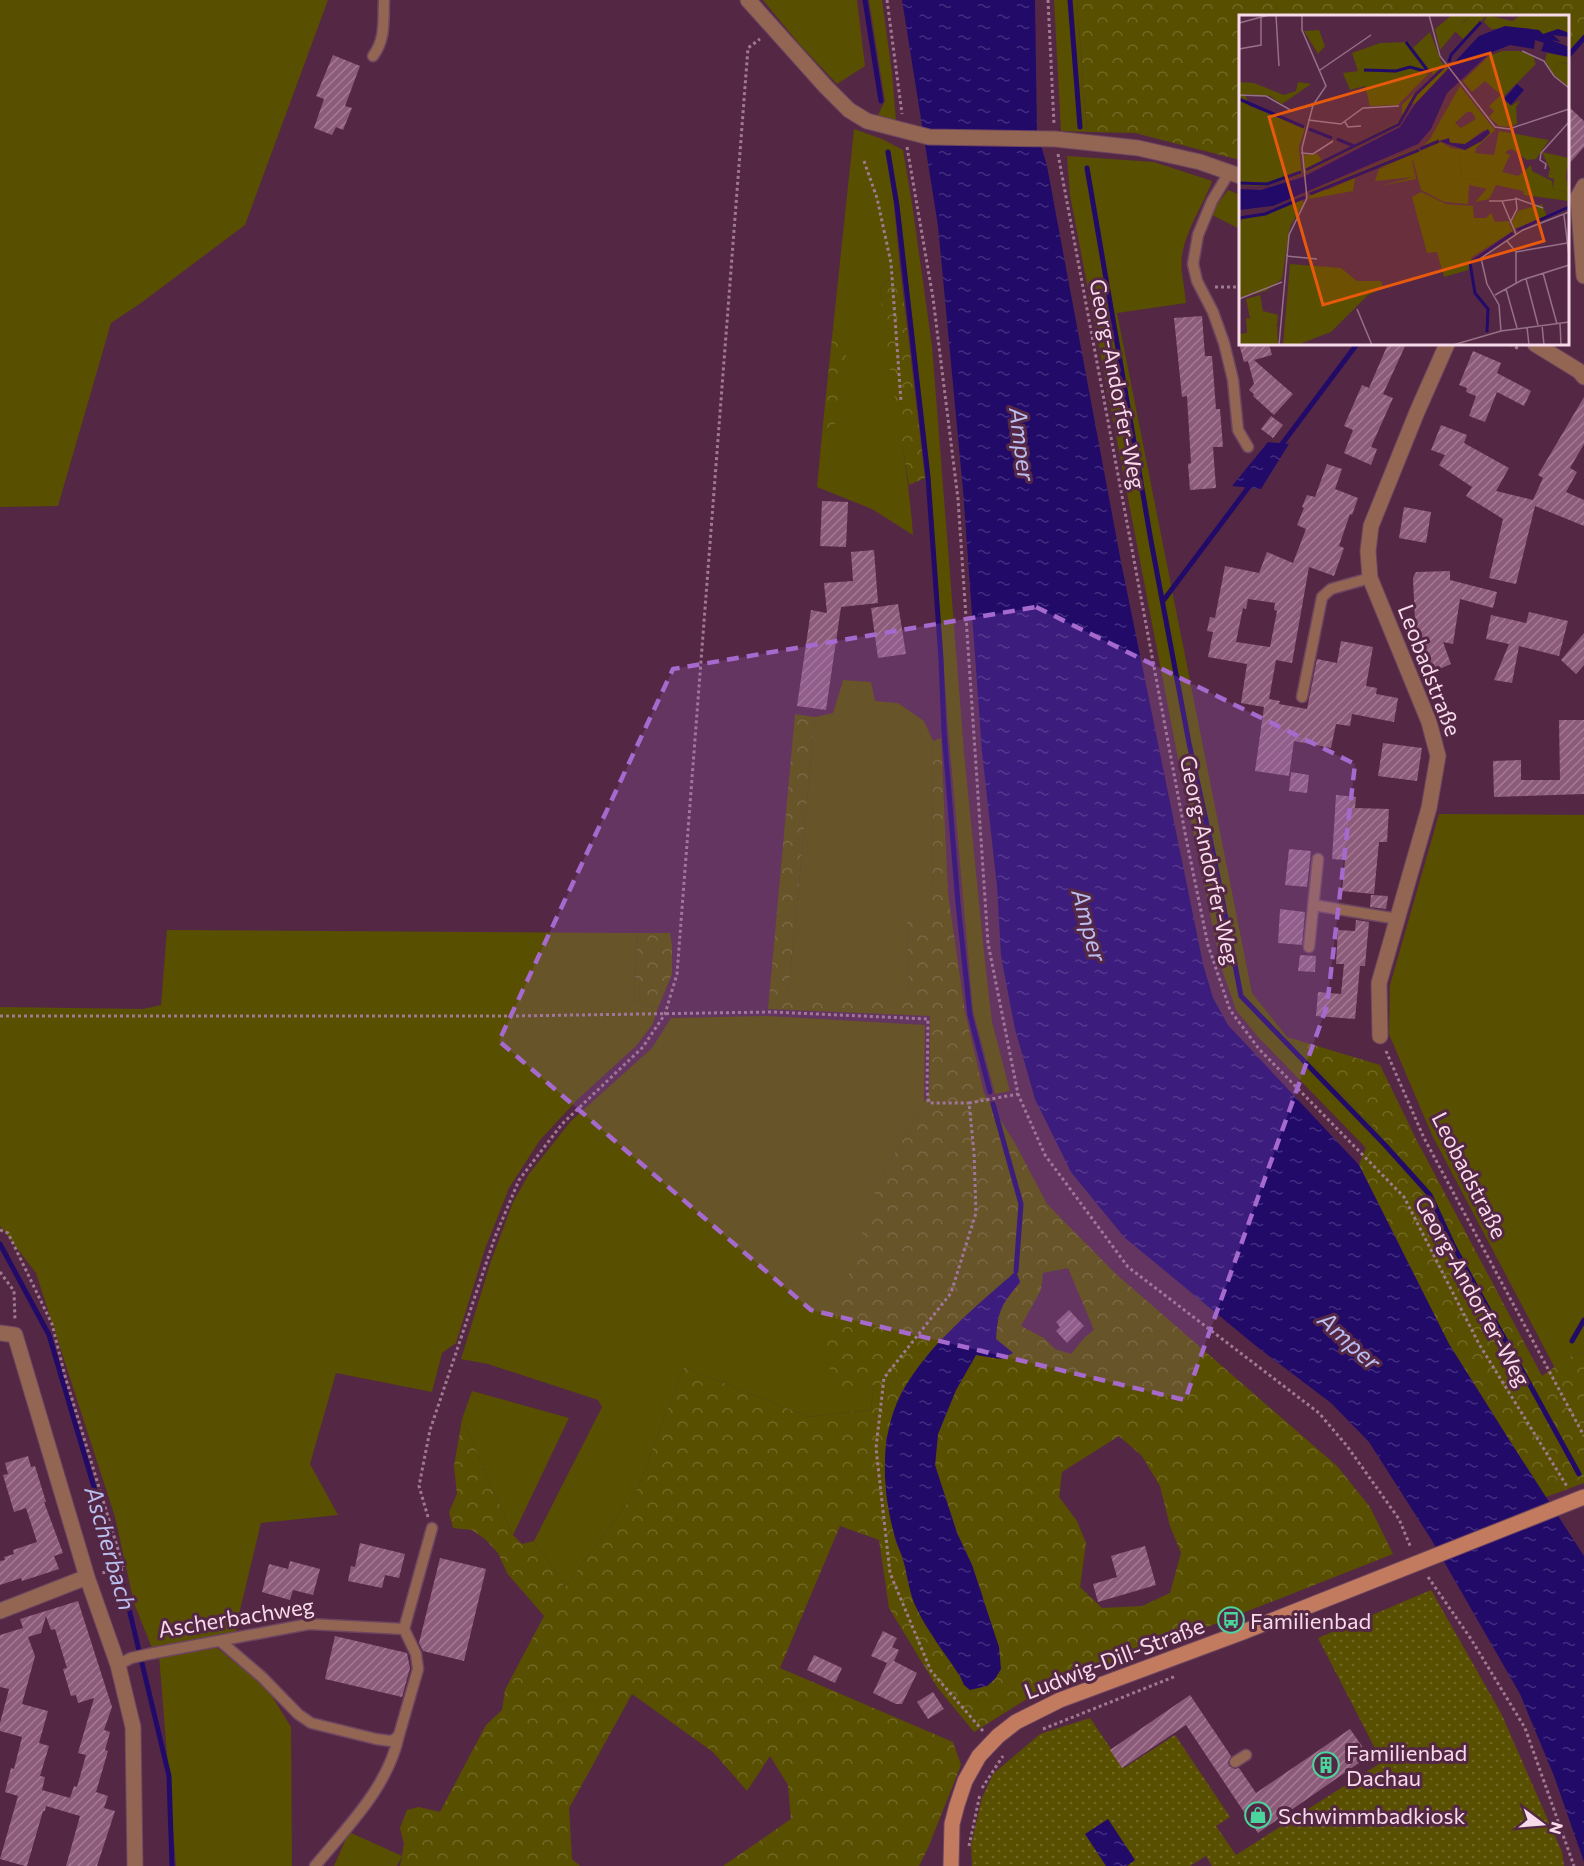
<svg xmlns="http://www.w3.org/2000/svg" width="1584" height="1866" font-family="Commissioner,sans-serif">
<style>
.grass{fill:#584f00}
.forest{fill:url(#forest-crowns);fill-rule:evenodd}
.park{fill:url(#park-dots)}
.water{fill:url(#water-ripples)}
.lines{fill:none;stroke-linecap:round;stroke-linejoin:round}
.stream{stroke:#220a69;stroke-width:5}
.building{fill:url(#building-hatch);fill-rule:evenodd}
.lane-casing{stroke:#6e4560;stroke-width:13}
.street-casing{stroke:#6e4560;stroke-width:17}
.secondary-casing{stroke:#6e4560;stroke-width:17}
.path{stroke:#9f7a91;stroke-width:3;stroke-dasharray:3 3;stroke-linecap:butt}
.lane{stroke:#936553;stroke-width:10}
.street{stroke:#936553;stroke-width:15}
.secondary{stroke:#c37b5f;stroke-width:15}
.marked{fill:#a669ce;fill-opacity:0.2;stroke:#a669ce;stroke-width:4.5;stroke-dasharray:12 8;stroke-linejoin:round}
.labels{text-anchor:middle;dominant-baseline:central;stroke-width:6;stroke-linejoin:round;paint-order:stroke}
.street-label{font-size:22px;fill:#f7dbeb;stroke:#542845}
.poi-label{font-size:22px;fill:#f7dbeb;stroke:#542845;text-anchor:start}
.water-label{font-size:24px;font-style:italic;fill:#babdef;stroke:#542845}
.inset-river{fill:none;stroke:#220a69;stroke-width:3}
.inset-road{fill:none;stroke:#957087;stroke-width:1.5}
.view{fill:#e8590c;fill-opacity:0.15;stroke:#e8590c;stroke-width:3}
.inset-edge{fill:none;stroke:#f7dbeb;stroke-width:3}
</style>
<defs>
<pattern id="forest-crowns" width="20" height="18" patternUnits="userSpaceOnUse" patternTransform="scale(1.5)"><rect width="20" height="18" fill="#584f00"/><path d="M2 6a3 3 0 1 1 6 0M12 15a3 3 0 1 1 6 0" fill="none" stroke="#716825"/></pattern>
<pattern id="park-dots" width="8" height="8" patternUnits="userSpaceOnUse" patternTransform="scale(1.5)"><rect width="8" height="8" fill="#584f00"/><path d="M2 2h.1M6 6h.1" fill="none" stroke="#716825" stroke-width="1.8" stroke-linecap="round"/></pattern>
<pattern id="water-ripples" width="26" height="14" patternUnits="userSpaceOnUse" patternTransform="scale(1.5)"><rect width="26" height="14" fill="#220a69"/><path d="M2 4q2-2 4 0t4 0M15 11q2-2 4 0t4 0" fill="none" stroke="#432d7f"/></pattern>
<pattern id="building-hatch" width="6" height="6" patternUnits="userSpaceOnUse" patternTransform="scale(1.5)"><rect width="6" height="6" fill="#8d5b7a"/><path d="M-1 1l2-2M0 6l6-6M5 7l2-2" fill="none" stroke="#a37a93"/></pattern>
</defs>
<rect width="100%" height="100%" fill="#542845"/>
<!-- grass -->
<path class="grass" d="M 0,0 L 328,0 L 245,225 L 141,303 L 111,323 L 58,506 L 0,507 Z
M 763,0 L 857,0 L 865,66 L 837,84 L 800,45 Z
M 869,0 L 882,0 L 892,73 L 896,121 L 878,115 L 885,101 Z
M 1054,0 L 1077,0 L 1087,132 L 1061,131 Z
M 854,129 L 882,139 L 903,150 L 912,204 L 932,346 L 964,752 L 985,962 L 992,1022 L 1010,1091 L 995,1094 L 973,1011 L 948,727 L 929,465 L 899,203 L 894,205 L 900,268 L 880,289 C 889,371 907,453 913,535 L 872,509 L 817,487 L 822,434 L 835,425 L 842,339 L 833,328 Z
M 1067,156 L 1154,162 L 1212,181 C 1203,206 1186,229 1182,256 C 1180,270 1185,289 1186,303 L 1117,313 L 1252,993 L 1287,1037 L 1374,1127 L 1366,1148 L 1259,1038 L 1236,1010 L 1221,967 L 1178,759 L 1070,195 Z
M 1228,190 L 1240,195 L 1240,229 L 1210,214 Z
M 843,680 L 871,682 L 875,701 L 898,703 L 924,721 L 933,741 L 932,918 L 907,919 L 909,996 L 788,996 L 815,717 L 833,713 Z
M 1439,814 L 1584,815 L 1584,1352 L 1568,1357 L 1555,1368 L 1432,1135 L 1389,1034 L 1390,985 Z
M 167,930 L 638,933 L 634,1000 L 642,1004 L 658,1008 L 653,1024 L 636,1046 L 577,1100 L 540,1140 L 509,1188 L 485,1249 L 456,1343 L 442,1353 L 432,1392 L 336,1373 L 310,1464 L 338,1515 L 261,1523 L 240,1610 L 236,1633 L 152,1648 L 134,1603 L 115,1517 L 36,1273 L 0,1226 L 0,1007 L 143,1009 L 161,1005 Z
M 768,1016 L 925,1025 L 924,1103 L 879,1181 L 874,1385 L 871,1410 L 809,1417 L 684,1367 L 637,1490 L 565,1587 L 534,1541 L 602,1407 L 598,1400 L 488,1364 L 461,1359 L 491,1261 L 513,1202 L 529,1174 L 571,1121 L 652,1048 L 671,1018 Z
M 472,1391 L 569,1418 L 513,1535 L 462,1419 Z
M 216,1647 L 267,1688 L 291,1727 L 292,1866 L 176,1866 L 159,1655 Z
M 349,1832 L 402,1856 L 397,1866 L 334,1866 Z"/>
<!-- forest -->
<path class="forest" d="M 1077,0 L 1584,0 L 1584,34 L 1568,56 L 1568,16 L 1240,16 L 1240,160 L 1135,133 L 1087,132 Z
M 900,268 L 925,478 L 909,485 L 886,347 L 880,289 Z
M 833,328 L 842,339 L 847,360 L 835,425 L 822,434 Z
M 795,714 L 815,717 L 788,996 L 909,995 L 907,919 L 932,917 L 933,741 L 941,738 L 948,893 L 965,1012 L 984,1093 L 1016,1145 L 1047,1204 L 1116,1274 L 1337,1466 L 1370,1507 L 1393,1554 L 1093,1672 L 1025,1700 L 974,1732 L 937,1687 L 889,1608 L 879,1540 L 840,1526 L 780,1668 L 953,1742 L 961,1765 L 928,1848 L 919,1866 L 723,1866 L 791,1819 L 788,1785 L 770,1756 L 747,1791 L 713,1752 L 632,1694 L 569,1808 L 572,1859 L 580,1866 L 400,1866 L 404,1844 L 400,1828 L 407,1810 L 419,1807 L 440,1812 L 486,1725 L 502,1710 L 505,1690 L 544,1616 L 507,1573 L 498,1553 L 485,1539 L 472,1530 L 453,1528 L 449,1512 L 457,1494 L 454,1466 L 462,1419 L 513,1535 L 522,1544 L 534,1541 L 565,1587 L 637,1490 L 684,1367 L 809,1417 L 871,1410 L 874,1385 L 834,1390 L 825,1347 L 879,1181 L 929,1094 L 930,1016 L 768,1009 ZM 1068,1268 L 1094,1330 L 1085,1337 L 1071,1354 L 1055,1349 L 1044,1338 L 1021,1326 L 1041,1290 L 1043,1273 ZM 1016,1271 L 1020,1283 C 1001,1305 998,1310 996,1340 L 1013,1353 L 1001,1359 L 976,1355 L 956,1390 L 938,1434 L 935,1465 L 957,1533 L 972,1565 L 983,1597 L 964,1685 L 960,1676 L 925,1623 L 908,1582 L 904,1561 L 895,1539 L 887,1497 L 885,1457 L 886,1439 L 901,1394 L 931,1351 ZM 1119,1436 L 1142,1456 L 1160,1486 L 1170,1526 L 1181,1553 L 1170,1593 L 1142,1606 L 1102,1608 L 1080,1587 L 1086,1543 L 1077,1521 L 1059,1497 L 1062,1472 Z
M 638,933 L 670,933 L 672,945 L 672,974 L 658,1008 L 642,1004 L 634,1000 Z
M 1287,1037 L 1380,1065 L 1417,1141 L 1542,1376 L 1568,1357 L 1584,1352 L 1584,1483 L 1546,1497 L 1513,1446 L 1449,1344 L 1359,1165 L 1374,1127 Z"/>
<!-- park -->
<path class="park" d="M 1431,1590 L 1501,1713 L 1562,1852 L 1564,1866 L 1212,1866 L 1206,1856 L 1190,1866 L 972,1866 L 971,1845 L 982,1798 L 993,1774 L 1040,1734 L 1090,1718 L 1124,1768 L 1175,1735 L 1230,1817 L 1216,1826 L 1236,1855 L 1382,1762 L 1318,1638 Z"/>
<!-- water -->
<path class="water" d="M 902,0 L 1035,0 L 1037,131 L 1047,166 L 1121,562 L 1203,964 L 1213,998 L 1228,1025 L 1359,1165 L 1449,1344 L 1513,1446 L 1584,1556 L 1584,1862 L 1554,1776 L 1520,1694 L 1431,1539 L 1369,1442 L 1331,1403 L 1256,1346 L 1124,1237 L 1071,1172 L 1035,1099 L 1015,1029 L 1001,956 L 997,886 L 982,752 L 963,490 L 938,226 Z
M 1268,442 L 1289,444 L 1261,489 L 1232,486 Z
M 1016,1271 L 1020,1282 C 1001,1305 998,1310 996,1339 L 1013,1353 L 1001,1359 L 976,1355 L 956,1390 L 938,1434 L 935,1465 L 957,1533 L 972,1565 L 999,1647 L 1001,1669 L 995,1679 L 987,1686 L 970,1690 L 964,1685 L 960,1676 C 945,1653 927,1631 916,1607 C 909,1593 908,1577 904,1563 C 902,1554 897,1546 895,1537 C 882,1492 879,1437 901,1394 C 928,1344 975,1308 1016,1271 Z
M 1108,1819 L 1135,1860 L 1127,1866 L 1106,1866 L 1085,1834 Z"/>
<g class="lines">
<!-- stream -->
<path class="stream" d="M 865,0 L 881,101
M 1070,0 L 1080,127
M 1568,56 L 1584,38
M 888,152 L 897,206 L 928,477 L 941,659 L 944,731 L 958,903 L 970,1015 L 990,1092
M 1087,168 L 1151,541 L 1189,743 L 1214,857 L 1241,996 L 1385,1145 L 1430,1195 L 1454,1247 L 1579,1474
M 1279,448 L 1357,344
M 1163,601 L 1251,484
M 993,1104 L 1021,1204 L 1016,1271
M 0,1244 L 49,1335 L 125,1592 L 169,1776 L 172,1866
M 1572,1341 L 1584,1320"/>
</g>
<!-- building -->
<path class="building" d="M 333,55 L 360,66 L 345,106 L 352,108 L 343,130 L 336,127 L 332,135 L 314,128 L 324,99 L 316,96 Z
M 1568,106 L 1584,121 L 1584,147 L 1568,165 Z
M 1202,316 L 1205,356 L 1212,356 L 1216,409 L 1220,409 L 1223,447 L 1213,447 L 1216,488 L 1190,490 L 1188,464 L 1191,463 L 1187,396 L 1182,397 L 1174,318 Z
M 1239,344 L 1269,344 L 1272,355 L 1254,360 L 1293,394 L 1274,415 L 1253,396 L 1254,394 L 1249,390 L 1254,384 L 1248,361 L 1244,362 Z
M 1388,344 L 1406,344 L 1383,394 L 1393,398 L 1371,447 L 1377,449 L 1371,465 L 1344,453 L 1353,430 L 1344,426 L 1362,385 L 1369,388 Z
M 1473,351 L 1501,363 L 1497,373 L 1531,391 L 1524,406 L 1497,392 L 1485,422 L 1469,416 L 1476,396 L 1466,392 L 1467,388 L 1459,385 Z
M 1584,397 L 1584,444 L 1570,468 L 1577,472 L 1566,492 L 1584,500 L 1584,526 L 1535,506 L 1516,584 L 1489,578 L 1503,519 L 1466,496 L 1472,487 L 1439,465 L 1445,455 L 1431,450 L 1441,425 L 1467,435 L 1464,443 L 1509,468 L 1496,491 L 1533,500 L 1543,478 L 1538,475 Z
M 1271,416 L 1283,425 L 1273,438 L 1261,429 Z
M 1327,464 L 1342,469 L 1335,489 L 1358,498 L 1352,515 L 1350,514 L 1339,546 L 1344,548 L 1334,576 L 1309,567 L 1292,663 L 1276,660 L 1269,699 L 1280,701 L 1279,704 L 1307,709 L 1317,659 L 1337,663 L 1341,641 L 1373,647 L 1366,686 L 1377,688 L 1376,694 L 1398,698 L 1394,722 L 1352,714 L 1350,726 L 1336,724 L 1331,748 L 1294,741 L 1289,776 L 1255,771 L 1264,707 L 1241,703 L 1247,664 L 1208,657 L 1213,632 L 1207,631 L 1210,617 L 1215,618 L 1225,566 L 1259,573 L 1267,552 L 1293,563 L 1306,529 L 1297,525 L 1304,508 L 1302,507 L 1307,495 L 1315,497 ZM 1248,599 L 1275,603 L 1274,610 L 1277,611 L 1270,647 L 1236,642 L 1243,608 L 1246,609 Z
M 822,501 L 848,502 L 846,547 L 820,546 Z
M 1404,507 L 1431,512 L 1426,543 L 1399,538 Z
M 874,550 L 878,603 L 841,607 L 826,710 L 797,706 L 811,610 L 827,613 L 824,583 L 853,581 L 851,552 Z
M 1450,571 L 1450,580 L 1497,592 L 1493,608 L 1460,599 L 1453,644 L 1443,642 L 1451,664 L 1430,673 L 1411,622 L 1415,621 L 1413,578 L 1416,572 Z
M 898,604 L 906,654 L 878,658 L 871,608 Z
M 1529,612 L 1568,621 L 1559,656 L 1519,646 L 1512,683 L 1494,680 L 1509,644 L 1486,639 L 1491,615 L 1526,623 Z
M 1584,633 L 1584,665 L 1576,674 L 1561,660 Z
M 1559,720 L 1584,720 L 1584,794 L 1494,797 L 1493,761 L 1521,760 L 1521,780 L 1560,780 Z
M 1383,743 L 1422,748 L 1417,781 L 1378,776 Z
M 1291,772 L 1309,775 L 1307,793 L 1289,791 Z
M 1336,795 L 1356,797 L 1355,808 L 1389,809 L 1387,842 L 1379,842 L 1374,894 L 1342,891 L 1345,860 L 1332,859 Z
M 1289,849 L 1311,851 L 1307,887 L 1285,885 Z
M 1371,895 L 1388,896 L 1386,909 L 1370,907 Z
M 1280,909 L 1305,912 L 1302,945 L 1278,943 Z
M 1356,920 L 1369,922 L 1365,966 L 1360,966 L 1355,1019 L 1316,1016 L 1318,992 L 1341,994 L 1344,964 L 1336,964 L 1338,930 L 1355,931 Z
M 1300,955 L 1316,956 L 1315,972 L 1298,971 Z
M 1069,1310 L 1084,1326 L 1067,1343 L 1056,1331 L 1060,1327 L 1056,1322 Z
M 28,1456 L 31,1467 L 35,1466 L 46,1502 L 44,1502 L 63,1553 L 54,1556 L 59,1569 L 22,1581 L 21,1578 L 0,1585 L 0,1561 L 5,1560 L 4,1557 L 14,1554 L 13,1550 L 37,1542 L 26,1508 L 14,1512 L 3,1475 L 8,1474 L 5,1463 Z
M 360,1543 L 405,1554 L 399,1578 L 385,1575 L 382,1588 L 348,1581 L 351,1566 L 355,1567 Z
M 1145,1546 L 1156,1585 L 1098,1602 L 1093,1584 L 1117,1577 L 1111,1556 Z
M 440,1558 L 486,1569 L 464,1661 L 423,1651 L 419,1643 Z
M 290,1561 L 320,1569 L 313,1595 L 293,1590 L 290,1600 L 262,1592 L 269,1564 L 288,1569 Z
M 78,1601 L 112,1707 L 104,1730 L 110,1732 L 105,1750 L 108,1751 L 96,1792 L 108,1796 L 104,1808 L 115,1811 L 97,1866 L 66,1866 L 80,1816 L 46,1806 L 45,1811 L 43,1811 L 27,1866 L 25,1866 L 0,1859 L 18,1796 L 5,1792 L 11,1768 L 14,1769 L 22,1737 L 0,1731 L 0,1723 L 9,1689 L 0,1687 L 0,1635 L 23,1628 L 20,1619 ZM 46,1616 L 51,1630 L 55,1629 L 67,1668 L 63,1669 L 71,1696 L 76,1695 L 78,1703 L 94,1698 L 78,1753 L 86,1755 L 77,1787 L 74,1786 L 70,1798 L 42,1790 L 45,1777 L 40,1776 L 49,1746 L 39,1743 L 48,1711 L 22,1704 L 35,1656 L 28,1637 L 41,1633 Z
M 883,1631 L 897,1638 L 892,1647 L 899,1650 L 894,1661 L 917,1673 L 902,1704 L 896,1704 L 873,1693 L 887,1663 L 871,1656 Z
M 335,1636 L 407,1653 L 410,1668 L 402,1697 L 325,1679 Z
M 814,1655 L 842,1668 L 835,1683 L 807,1670 Z
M 933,1692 L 944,1709 L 928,1719 L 917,1702 Z
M 1190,1695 L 1231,1756 L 1228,1762 L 1229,1766 L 1235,1769 L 1239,1768 L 1256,1793 L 1350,1729 L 1369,1756 L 1258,1833 L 1186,1725 L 1122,1768 L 1110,1750 Z"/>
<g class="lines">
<!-- lane casing -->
<g class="lane-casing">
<path id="lane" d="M 373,56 C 386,39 383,20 384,0
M 1230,171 L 1212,201 L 1198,235 L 1193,264 L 1197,281 L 1213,312 L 1224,343 L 1233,380 L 1238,430 L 1248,447
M 1302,697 L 1322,597 L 1331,589 L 1370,578
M 1313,905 L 1398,919
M 1309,947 L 1318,859
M 220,1641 L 262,1677 L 298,1714 L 311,1723 L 376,1739 L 391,1741 L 395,1739 L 399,1735 L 418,1669 L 416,1654 L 404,1629
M 118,1665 L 131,1658 L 149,1654 L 309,1624 L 404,1629 L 432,1528
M 1235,1762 L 1246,1755
M 315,1866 C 348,1826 388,1787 399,1735"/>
</g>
<!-- street casing -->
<g class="street-casing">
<path id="street" d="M 748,0 L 826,87 L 849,110 L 867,121 L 929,137 L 1055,139 L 1138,148 L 1200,162 L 1240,176
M 1584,186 L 1578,197 L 1584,276
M 1535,344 L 1579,371 L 1584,377
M 1380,1036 L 1379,983 L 1429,808 L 1438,756 L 1429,722 L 1370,578 L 1368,551 L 1371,526 L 1417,412 L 1447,344
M 0,1333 L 15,1335 L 87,1577 L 118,1665 L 133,1727 L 135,1866
M 0,1611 L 87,1577"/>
</g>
<!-- secondary casing -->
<g class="secondary-casing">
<path id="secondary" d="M 951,1866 L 952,1824 L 957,1805 L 965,1781 L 979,1756 L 998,1736 L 1016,1722 L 1060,1700 L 1243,1632 L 1584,1497"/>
</g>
<!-- path -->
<path class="path" d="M 887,0 L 902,114
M 1048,0 L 1054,124
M 907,147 L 933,298 L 958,499 L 988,943 L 1018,1094 L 1045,1155 L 1128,1267 L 1319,1413 L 1347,1446 L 1399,1519 L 1411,1548
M 1058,154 L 1186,838 L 1208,945 L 1230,1010 L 1259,1049 L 1404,1197 L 1479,1344 L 1568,1488
M 864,161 L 877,198 L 891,263 L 901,401
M 1215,287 L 1240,287
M 1510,344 L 1519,349
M 0,1016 L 513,1016 L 772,1012 L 928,1019 L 927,1090 L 929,1103 L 969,1103
M 1386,1051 L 1424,1138 L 1584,1436
M 0,1230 L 8,1233 L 52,1324 L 65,1376 L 124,1569 L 101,1573
M 0,1272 L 14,1291 L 15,1320
M 428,1517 L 419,1486 L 430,1430 L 495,1237 L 519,1180 L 562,1124 L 643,1047 L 665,1014 L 677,974 L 748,48 L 760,39
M 1428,1577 L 1471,1639 L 1525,1728 L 1574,1866
M 1043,1729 L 1176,1676
M 983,1731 L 931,1671 L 890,1573 L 876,1448 L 884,1378 L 951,1293 L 976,1213 L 974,1152 L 969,1103 L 1018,1094
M 982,1788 L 1003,1756
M 969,1846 L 980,1794"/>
<!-- lane -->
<use href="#lane" class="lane"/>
<!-- street -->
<use href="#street" class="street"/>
<!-- secondary -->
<use href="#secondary" class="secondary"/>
</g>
<!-- marked area -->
<path class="marked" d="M 1036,607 L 1355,764 L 1327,1006 L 1185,1400 L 811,1310 L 499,1041 L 673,669 Z"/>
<!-- icons -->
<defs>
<g id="bus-ring" transform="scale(1.35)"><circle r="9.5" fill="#542845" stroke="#4bd49b" stroke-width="1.5"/><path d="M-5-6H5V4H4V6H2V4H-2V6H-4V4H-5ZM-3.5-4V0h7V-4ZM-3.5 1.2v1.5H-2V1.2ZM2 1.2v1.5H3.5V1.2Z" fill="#4bd49b"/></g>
<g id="building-ring" transform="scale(1.35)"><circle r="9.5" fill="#542845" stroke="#4bd49b" stroke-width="1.5"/><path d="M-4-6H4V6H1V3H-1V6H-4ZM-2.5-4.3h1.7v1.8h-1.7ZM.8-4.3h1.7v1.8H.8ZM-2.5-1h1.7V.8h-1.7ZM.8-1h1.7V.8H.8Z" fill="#4bd49b"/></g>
<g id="shop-ring" transform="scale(1.35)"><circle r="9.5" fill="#542845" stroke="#4bd49b" stroke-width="1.5"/><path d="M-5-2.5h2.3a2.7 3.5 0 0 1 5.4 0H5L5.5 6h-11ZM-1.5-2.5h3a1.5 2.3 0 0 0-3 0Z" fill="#4bd49b"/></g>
</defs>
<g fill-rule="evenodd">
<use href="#bus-ring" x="1231" y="1620"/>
<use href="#building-ring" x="1326" y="1765"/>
<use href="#shop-ring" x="1258" y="1815"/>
</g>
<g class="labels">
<!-- street labels -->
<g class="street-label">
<text transform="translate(1118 384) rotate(79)">Georg-Andorfer-Weg</text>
<text transform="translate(1430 670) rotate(69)">Leobadstraße</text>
<text transform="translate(1210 860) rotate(78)">Georg-Andorfer-Weg</text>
<text transform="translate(1470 1175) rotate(63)">Leobadstraße</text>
<text transform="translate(1473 1291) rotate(61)">Georg-Andorfer-Weg</text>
<text transform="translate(236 1617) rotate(-9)">Ascherbachweg</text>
<text transform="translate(1114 1658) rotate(-21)">Ludwig-Dill-Straße</text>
</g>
<!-- poi labels -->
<g class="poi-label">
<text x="1250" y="1620">Familienbad</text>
<text x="1346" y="1752">Familienbad<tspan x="1346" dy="25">Dachau</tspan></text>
<text x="1278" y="1815">Schwimmbadkiosk</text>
</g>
<!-- water labels -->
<g class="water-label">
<text transform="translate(1023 444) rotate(83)">Amper</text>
<text transform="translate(1090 925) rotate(75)">Amper</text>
<text transform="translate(1350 1340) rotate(42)">Amper</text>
<text transform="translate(111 1548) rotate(74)">Ascherbach</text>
</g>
</g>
<!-- overview -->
<g transform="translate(1239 15)">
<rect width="330" height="330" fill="#542845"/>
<path d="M 229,3 L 237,11 L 224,24 L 216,16 ZM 191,17 L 202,46 L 159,90 L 131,91 L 126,71 L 111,75 L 104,58 L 119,56 L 113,38 L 141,28 L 170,27 L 174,33 ZM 319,47 L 330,49 L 330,72 L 314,59 ZM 171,88 L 173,88 L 157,112 L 66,158 L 64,140 L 79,139 L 83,146 L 159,107 ZM 179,133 L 171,140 L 84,173 L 88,175 L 116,163 L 114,176 L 70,184 L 71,177 L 77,174 ZM 303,137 L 330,143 L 327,161 L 330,178 L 314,174 L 315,164 L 309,162 L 311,154 ZM 221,138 L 223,162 L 253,169 L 248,174 L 230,170 L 229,189 L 205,187 L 182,175 L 174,145 ZM 161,148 L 171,148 L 175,162 L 136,166 L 140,154 ZM 62,156 L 63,159 L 26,171 L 0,170 L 30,167 ZM 182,177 L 207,189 L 234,191 L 235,203 L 247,203 L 252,198 L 256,207 L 269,206 L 274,216 L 233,242 L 229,255 L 205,262 L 198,237 L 188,238 L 173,182 ZM 62,185 L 65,188 L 51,212 L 43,264 L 27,276 L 0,283 L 0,209 L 4,202 L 21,201 ZM 303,189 L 308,202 L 275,214 L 272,208 L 279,196 ZM 51,249 L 102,253 L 118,266 L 142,266 L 144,273 L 129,280 L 92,317 L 58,330 L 44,330 ZM 21,280 L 24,296 L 39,300 L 38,310 L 14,318 L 7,284 Z" fill="#584f00"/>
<path d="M 248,0 L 273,6 L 282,0 L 329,0 L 330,18 L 319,14 L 305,20 L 289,13 L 252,14 L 245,7 ZM 308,38 L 330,42 L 330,49 L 319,47 L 314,59 L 306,45 ZM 202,46 L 209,55 L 176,89 L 171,88 L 163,102 L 163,90 L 194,60 L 191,51 ZM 0,67 L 15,68 L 45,80 L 57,76 L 59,67 L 72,69 L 43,89 L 31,81 L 6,79 L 10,91 L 66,113 L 60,132 L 62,156 L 25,169 L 0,167 ZM 221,71 L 256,115 L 237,133 L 236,138 L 255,140 L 260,116 L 310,125 L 297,144 L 288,145 L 273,134 L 269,135 L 266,138 L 271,140 L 263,157 L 279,161 L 292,150 L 293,156 L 313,166 L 314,174 L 330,178 L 330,186 L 285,180 L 284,176 L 257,170 L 250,184 L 236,187 L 252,169 L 223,162 L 221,138 L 215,146 L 173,145 L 177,164 L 141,171 L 175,162 L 171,148 L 139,153 L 180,136 L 191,124 ZM 228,97 L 233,97 L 237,104 L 222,113 L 216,108 ZM 245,115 L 251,118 L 226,135 L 212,133 L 200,126 L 226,129 ZM 7,303 L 12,304 L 17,316 L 38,310 L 39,330 L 0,330 L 0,319 L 8,318 Z" fill="#584f00" fill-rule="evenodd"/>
<path d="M 80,15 L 86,31 L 79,39 L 65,16 Z" fill="#584f00"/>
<path d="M 213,0 L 248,0 L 237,11 L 228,3 L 201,35 L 196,14 ZM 263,36 L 281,36 L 294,41 L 297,49 L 263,83 L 272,91 L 282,85 L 277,92 L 278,109 L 270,112 L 260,111 L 250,102 L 255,96 L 250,91 L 262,80 L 246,66 L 233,77 L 224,66 L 250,41 Z" fill="#584f00"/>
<path d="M 266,11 L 300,15 L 304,19 L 319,14 L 330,18 L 330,22 L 314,20 L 322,27 L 312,25 L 330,32 L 330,42 L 302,36 L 305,28 L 296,25 L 295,34 L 271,30 L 251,38 L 208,78 L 192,114 L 179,129 L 34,191 L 0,195 L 0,174 L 22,175 L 64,162 L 161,112 L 176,89 L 240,21 ZM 278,69 L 285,75 L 272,90 L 265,84 ZM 249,114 L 251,118 L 243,126 L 226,135 L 200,126 L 210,123 L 211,128 L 226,129 Z" fill="#220a69"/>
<path class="inset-river" d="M 167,27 L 189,56M 210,47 L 212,40 L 242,7M 125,55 L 157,56 L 171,52 L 189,57M 0,84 L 65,112M 70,114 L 93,123M 98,124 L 115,131M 181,134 L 200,126M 67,155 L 160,109 L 177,79 L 205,52M 0,168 L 28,169 L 62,157M 71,179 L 180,135M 0,203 L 26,199 L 66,182M 278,215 L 330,192M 248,317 L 249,294 L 236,278 L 231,248 L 274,218"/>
<path class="inset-road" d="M 37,0 L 40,51M 190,0 L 201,41 L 256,112 L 270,114 L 330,94M 0,8 L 30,0M 0,34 L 22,30 L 22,0M 283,36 L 305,46 L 315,61 L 330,73M 81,55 L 132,20M 0,80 L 27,81 L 53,96 L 74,90M 69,105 L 102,109 L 124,93 L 160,91M 106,107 L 109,112 L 122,111M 62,138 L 74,139 L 94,126M 306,154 L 307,149 L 301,145 L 302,138 L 330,107M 276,183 L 304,193M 250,186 L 263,186 L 277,219M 263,186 L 277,184 L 278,194 L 271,208M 325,200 L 330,241M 268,226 L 277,237 L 328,228M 277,237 L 277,268M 47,241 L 78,244M 304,258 L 318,309M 287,264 L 299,310M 267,274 L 278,313M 256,280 L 283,265 L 330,250M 0,284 L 43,267M 118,294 L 133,330M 321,308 L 322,330M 303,310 L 305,330M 288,312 L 290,330M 262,316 L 260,290 L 248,269 L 242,243 L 284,215 L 330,197M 40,330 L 50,220 L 68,183 L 63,133 L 74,90 L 87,71 L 63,15 L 63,0M 214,330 L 262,316 L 330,307"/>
<path class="view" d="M 251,38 L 305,226 L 84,290 L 30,102 Z"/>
<rect width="330" height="330" class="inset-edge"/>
</g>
<!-- north arrow -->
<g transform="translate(1542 1824) rotate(106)" stroke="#542845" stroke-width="4.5" paint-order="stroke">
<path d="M0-4.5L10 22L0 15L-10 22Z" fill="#f7dbeb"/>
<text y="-9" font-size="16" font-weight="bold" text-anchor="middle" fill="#f7dbeb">N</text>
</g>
</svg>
